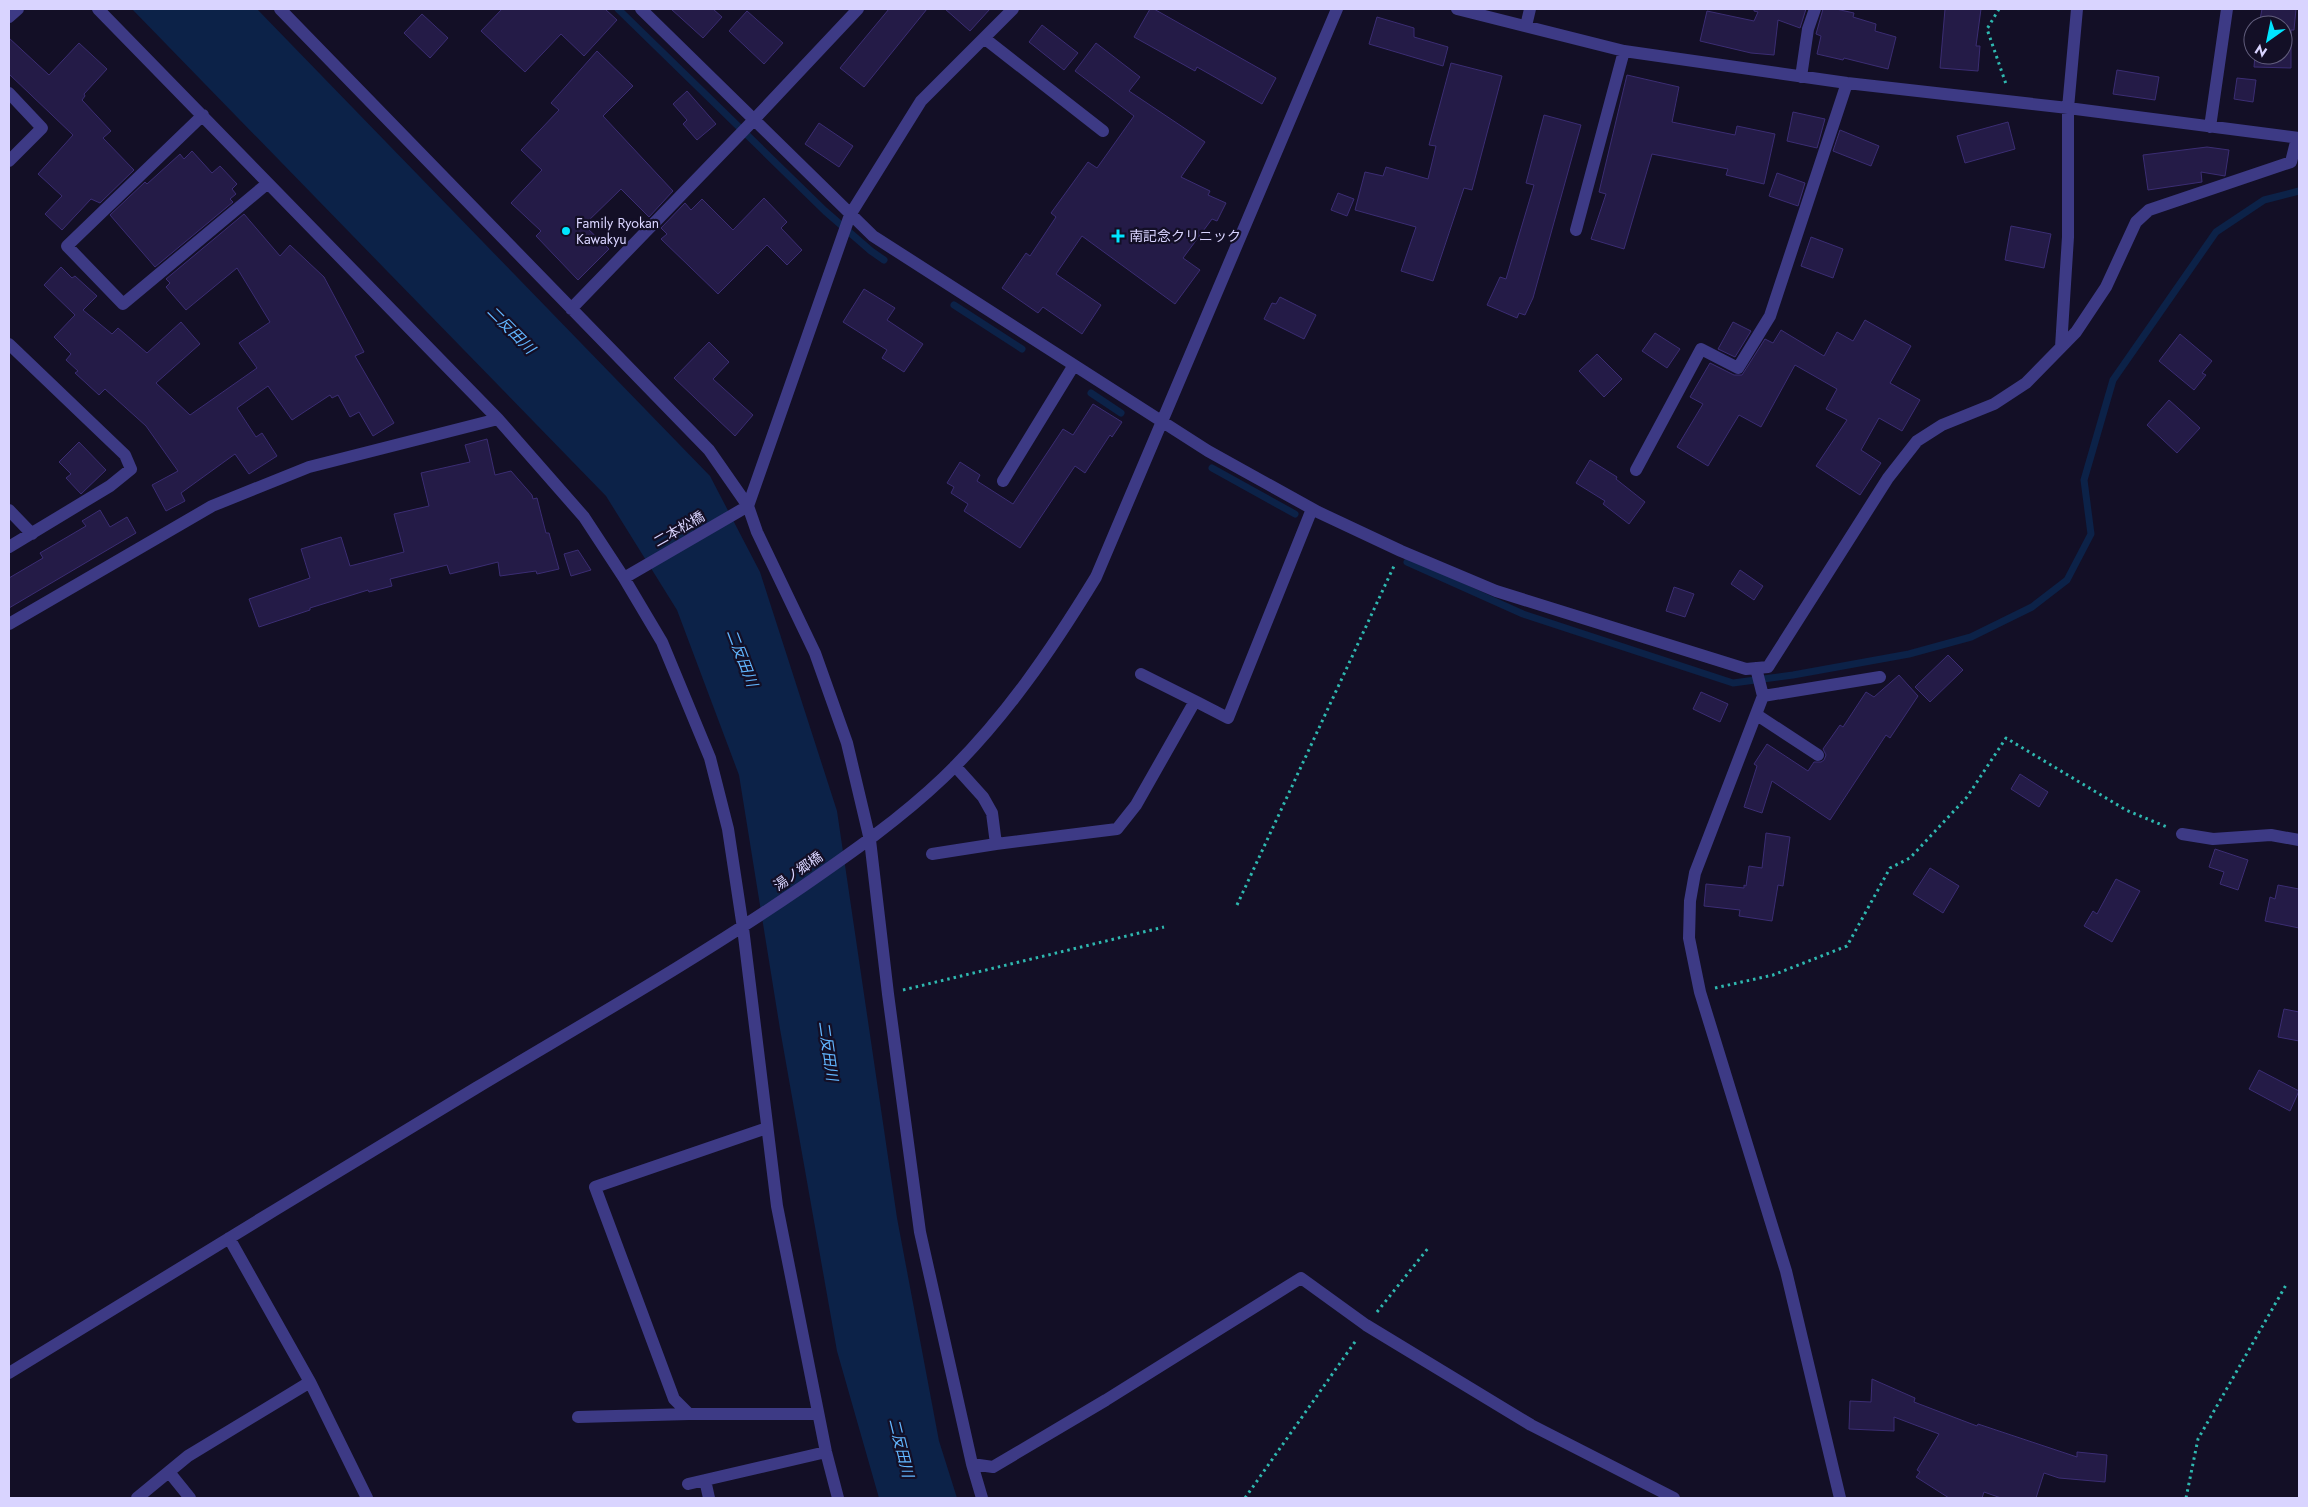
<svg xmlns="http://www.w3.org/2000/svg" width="2308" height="1507" font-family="Jost,'Noto Sans JP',sans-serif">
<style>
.water{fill:#0c2248}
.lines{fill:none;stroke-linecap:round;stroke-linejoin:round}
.stream{stroke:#0c2248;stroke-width:7}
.building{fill:#241b47;stroke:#3b2d73}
.path{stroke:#2fb8b0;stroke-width:3;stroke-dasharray:2.5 4;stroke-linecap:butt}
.minor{stroke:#3d3a85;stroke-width:12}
.poi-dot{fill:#00e5ff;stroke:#130f26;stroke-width:2}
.labels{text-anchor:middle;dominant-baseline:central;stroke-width:4.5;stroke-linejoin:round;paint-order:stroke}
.poi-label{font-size:14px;fill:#d9d4ff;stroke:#130f26;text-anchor:start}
.street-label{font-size:14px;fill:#d9d4ff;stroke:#130f26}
.water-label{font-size:15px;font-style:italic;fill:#62b6ff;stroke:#130f26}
</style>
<rect width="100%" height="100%" fill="#130f26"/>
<!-- water -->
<path class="water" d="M 132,9 L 257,9 L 710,476 L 760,572 L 837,811 L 897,1218 L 939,1441 L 957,1498 L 879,1498 L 837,1351 L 780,1029 L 739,775 L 677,610 L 606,496 Z"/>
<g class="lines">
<!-- stream -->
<path class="stream" d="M 618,9 L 825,211 L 871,251 L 884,260
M 954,305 L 1022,349
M 1091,393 L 1121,413
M 1212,468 L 1295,514
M 1407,562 L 1523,614 L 1733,683 L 1793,675 L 1909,654 L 1971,637 L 2032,607 L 2067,580 L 2091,534 L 2084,480 L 2113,380 L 2216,232 L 2264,200 L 2299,191"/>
</g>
<!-- building -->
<path class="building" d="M 502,9 L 605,9 L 617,20 L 584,56 L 561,34 L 525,72 L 481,31 Z
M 671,9 L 713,9 L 722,17 L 703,38 Z
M 889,9 L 927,9 L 864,87 L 840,68 Z
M 945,9 L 990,9 L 970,31 Z
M 1150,9 L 1154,9 L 1276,78 L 1262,104 L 1197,67 L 1195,71 L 1134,37 Z
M 1754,9 L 1806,9 L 1800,28 L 1778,20 L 1774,55 L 1751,53 L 1700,41 L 1707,11 L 1754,21 L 1758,12 L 1754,11 Z
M 1823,9 L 1836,9 L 1854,13 L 1853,17 L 1876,24 L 1875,31 L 1896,37 L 1888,69 L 1844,58 L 1843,60 L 1817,54 L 1821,36 L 1816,34 Z
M 1945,9 L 1981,9 L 1976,46 L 1980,46 L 1978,71 L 1940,68 Z
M 2262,9 L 2296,9 L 2294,30 L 2291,30 L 2291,68 L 2254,67 L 2255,55 L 2283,55 L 2283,25 L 2259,25 Z
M 747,11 L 783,43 L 764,64 L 729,31 Z
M 422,14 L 448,38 L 430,58 L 404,33 Z
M 1377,17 L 1414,28 L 1414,37 L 1448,47 L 1443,66 L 1369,44 Z
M 1042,25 L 1078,53 L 1064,70 L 1029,42 Z
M 9,38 L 49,75 L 79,43 L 107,69 L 84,94 L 85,96 L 82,100 L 111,131 L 103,138 L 134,170 L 100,203 L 91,199 L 62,230 L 45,214 L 62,196 L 38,174 L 73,135 L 9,74 Z
M 1096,43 L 1140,77 L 1129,91 L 1205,142 L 1181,177 L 1210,191 L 1208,195 L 1226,203 L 1217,221 L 1212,219 L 1183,258 L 1200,270 L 1175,304 L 1082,236 L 1056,274 L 1101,305 L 1082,334 L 1043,307 L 1038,313 L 1002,288 L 1026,253 L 1030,256 L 1056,217 L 1051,213 L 1088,162 L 1097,168 L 1134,116 L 1075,71 Z
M 597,51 L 633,86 L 603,116 L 673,191 L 649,217 L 621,189 L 584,225 L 609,249 L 578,280 L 536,236 L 541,231 L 511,203 L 542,170 L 521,150 L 559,110 L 551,103 Z
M 1451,63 L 1502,76 L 1472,190 L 1464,188 L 1433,281 L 1401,271 L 1416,227 L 1355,210 L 1365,172 L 1383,176 L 1386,167 L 1428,179 L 1436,146 L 1429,145 Z
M 2117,70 L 2159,77 L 2155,100 L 2113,94 Z
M 1627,75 L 1679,87 L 1672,122 L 1735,135 L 1737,126 L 1775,134 L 1764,184 L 1726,175 L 1728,169 L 1652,154 L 1624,249 L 1591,239 L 1606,194 L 1599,192 Z
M 2237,78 L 2256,80 L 2253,102 L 2234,99 Z
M 687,91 L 716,124 L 697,140 L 683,124 L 687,120 L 673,104 Z
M 1793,112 L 1825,119 L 1817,148 L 1787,141 Z
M 1544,115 L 1581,125 L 1533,298 L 1525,315 L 1519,313 L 1517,318 L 1487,305 L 1500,277 L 1506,279 L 1534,185 L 1526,183 Z
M 2008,122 L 2015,149 L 1965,163 L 1957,136 Z
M 819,123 L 853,146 L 839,167 L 805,144 Z
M 1840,130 L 1879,146 L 1871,166 L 1833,151 Z
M 2207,147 L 2229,150 L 2225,176 L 2201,172 L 2202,182 L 2148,190 L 2143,155 Z
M 192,151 L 212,173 L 220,166 L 237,184 L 232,189 L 236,194 L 230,199 L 233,202 L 155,267 L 110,215 L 145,182 L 147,184 L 180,154 L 184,159 Z
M 1777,173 L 1805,183 L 1798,206 L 1769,196 Z
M 1338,193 L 1354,199 L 1347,216 L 1331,210 Z
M 764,198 L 787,222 L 781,228 L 802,250 L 787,265 L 767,245 L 718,294 L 661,239 L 667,234 L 661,228 L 685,203 L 691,210 L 702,199 L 733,230 Z
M 244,214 L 280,256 L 290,245 L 324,277 L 364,352 L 355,356 L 394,423 L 373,436 L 359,412 L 350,417 L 338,395 L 332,398 L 330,395 L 292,420 L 268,386 L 237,408 L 256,437 L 262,433 L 277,456 L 249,474 L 235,454 L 181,493 L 185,501 L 166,511 L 152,485 L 178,471 L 146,426 L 105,389 L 99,395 L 75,373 L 78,371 L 66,360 L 71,354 L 54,337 L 75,315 L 44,285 L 61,267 L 72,278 L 75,276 L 97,296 L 83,310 L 112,334 L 118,328 L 147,353 L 181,322 L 200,344 L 156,383 L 190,415 L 257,368 L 239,343 L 270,322 L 237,268 L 186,310 L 166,287 L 170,283 L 166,279 Z
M 2011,226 L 2051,234 L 2044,268 L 2005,260 Z
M 1811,237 L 1843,249 L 1833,278 L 1801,266 Z
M 864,289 L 895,308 L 887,320 L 923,344 L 904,372 L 882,358 L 887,350 L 843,322 Z
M 1280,297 L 1316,315 L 1304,339 L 1264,319 L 1272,303 L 1276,304 Z
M 1865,320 L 1911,346 L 1890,383 L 1920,400 L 1902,431 L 1879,418 L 1861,450 L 1881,463 L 1860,495 L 1816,466 L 1847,420 L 1826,409 L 1837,389 L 1795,365 L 1761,427 L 1739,415 L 1708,466 L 1677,447 L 1703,404 L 1690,397 L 1710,363 L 1734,375 L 1742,375 L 1765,339 L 1773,343 L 1781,330 L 1824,356 L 1837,332 L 1853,341 Z
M 1733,322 L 1751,331 L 1735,357 L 1718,349 Z
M 1655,333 L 1680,349 L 1667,368 L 1642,351 Z
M 2180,334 L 2212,361 L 2202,373 L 2206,375 L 2194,390 L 2159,361 Z
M 709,342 L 729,362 L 713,379 L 753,415 L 735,436 L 674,378 Z
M 1597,354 L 1622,379 L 1604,397 L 1579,371 Z
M 2169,400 L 2200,428 L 2177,453 L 2147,425 Z
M 1093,404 L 1122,422 L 1112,437 L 1110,435 L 1085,473 L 1075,466 L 1020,548 L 964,511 L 968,504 L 951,493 L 954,487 L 947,483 L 960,462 L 980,475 L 977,481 L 1013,504 L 1063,429 L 1073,435 Z
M 487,439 L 495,475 L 511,471 L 532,495 L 533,499 L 537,498 L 546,533 L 549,533 L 559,569 L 537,574 L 536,571 L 500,576 L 498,562 L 450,574 L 447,565 L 390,579 L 392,586 L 369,592 L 368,590 L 310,608 L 310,610 L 259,627 L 249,599 L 310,578 L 301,549 L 341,537 L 350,566 L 404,552 L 394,514 L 429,506 L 421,473 L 470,462 L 465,445 Z
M 79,442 L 106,470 L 81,494 L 66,478 L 71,474 L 59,462 Z
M 1590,460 L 1617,477 L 1616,479 L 1645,502 L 1629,524 L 1603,504 L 1605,501 L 1576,483 Z
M 100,510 L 110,527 L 127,517 L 136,533 L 9,608 L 9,578 L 43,558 L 40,553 L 86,526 L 82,521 Z
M 578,550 L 591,570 L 571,576 L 564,554 Z
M 1740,570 L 1763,586 L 1754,600 L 1731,584 Z
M 1674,587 L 1694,594 L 1685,617 L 1666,611 Z
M 1948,655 L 1963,670 L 1930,702 L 1915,687 Z
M 1899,675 L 1918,696 L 1890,738 L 1886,735 L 1830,820 L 1772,781 L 1762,813 L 1744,807 L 1757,766 L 1754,764 L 1767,744 L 1808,771 L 1814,762 L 1821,762 L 1824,760 L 1826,755 L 1823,749 L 1840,725 L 1843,727 L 1866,692 L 1874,697 Z
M 1701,692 L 1728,704 L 1720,722 L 1693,709 Z
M 2020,774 L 2048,792 L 2039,807 L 2011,789 Z
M 1766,833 L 1790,837 L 1783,886 L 1778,885 L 1772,921 L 1739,916 L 1740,910 L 1704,906 L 1706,884 L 1744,888 L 1744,885 L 1746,886 L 1749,866 L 1762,868 Z
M 2215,849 L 2248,860 L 2238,890 L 2220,884 L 2224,872 L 2209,867 Z
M 1930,868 L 1959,886 L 1943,913 L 1913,894 Z
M 2116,879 L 2140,891 L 2112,942 L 2084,926 L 2093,911 L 2097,914 Z
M 2278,885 L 2299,889 L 2299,928 L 2265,921 L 2270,897 L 2275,899 Z
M 2284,1009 L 2299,1012 L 2299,1041 L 2278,1037 Z
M 2259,1070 L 2299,1091 L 2290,1111 L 2249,1089 Z
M 1872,1379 L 1915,1398 L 1914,1402 L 1977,1426 L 1978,1424 L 2077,1457 L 2077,1452 L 2107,1455 L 2105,1482 L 2059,1478 L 2044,1473 L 2036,1498 L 2001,1498 L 1984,1492 L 1982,1498 L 1949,1498 L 1916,1477 L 1920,1472 L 1917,1470 L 1939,1434 L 1894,1417 L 1894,1431 L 1849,1429 L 1850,1401 L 1871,1402 Z"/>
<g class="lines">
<!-- path -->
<path class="path" d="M 1999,9 L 1987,29 L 2006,84
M 1237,905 L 1394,566
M 1715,988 L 1773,975 L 1847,946 L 1890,868 L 1910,858 L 1967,797 L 2006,738 L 2126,810 L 2167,827
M 903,990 L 1164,927
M 1377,1312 L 1429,1247
M 1245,1498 L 1357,1339
M 2186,1498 L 2198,1439 L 2286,1285"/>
<!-- minor -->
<path class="minor" d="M 98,9 L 498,419 L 584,517 L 624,578 L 662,642 L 710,758 L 728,829 L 743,928 L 777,1206 L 826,1452 L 838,1498
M 280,9 L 709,450 L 748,506 L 757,532 L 815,653 L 847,743 L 870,840 L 888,994 L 920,1232 L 972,1464 L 982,1498
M 641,9 L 873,236 L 1208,451 L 1318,512 L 1401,551 L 1496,591 L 1746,669 L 1768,667 L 1888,478 L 1917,441 L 1942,425 L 1994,404 L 2026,383 L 2076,332 L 2106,287 L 2136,222 L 2149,210 L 2291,162 L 2297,138
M 1457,9 L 1624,51 L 1847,83 L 2068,108 L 2299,138
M 9,17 L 18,9
M 1526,26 L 1530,9
M 984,38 L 1103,131
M 1801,77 L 1808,29 L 1815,9
M 9,93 L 42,128 L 9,161
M 203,115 L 67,246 L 123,304 L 268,183
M 2210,127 L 2227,9
M 1576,230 L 1624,51
M 571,309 L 748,126 L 858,9
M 9,344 L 125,455 L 131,469 L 110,486 L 9,547
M 2061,347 L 2068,237 L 2068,108 L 2077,9
M 1636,470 L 1701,349 L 1738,368 L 1770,316 L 1847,83
M 1003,481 L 1074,365
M 748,506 L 850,215 L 921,101 L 1013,9
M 9,510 L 32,534
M 624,578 L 748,506
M 9,624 L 212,506 L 309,467 L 498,419
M 1756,668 L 1763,696 L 1695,873 L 1690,901 L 1689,938 L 1700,992 L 1786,1271 L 1840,1498
M 1763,696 L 1880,677
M 1195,701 L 1228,718 L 1312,509
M 1757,715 L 1818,755
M 2182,834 L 2213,839 L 2271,835 L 2299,840
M 996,844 L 1117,829 L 1136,805 L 1195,701 L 1141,674
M 932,854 L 996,844 L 992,813 L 983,797 L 955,766
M 767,1128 L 595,1187 L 674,1399 L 689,1414 L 818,1414
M 229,1238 L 310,1382 L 367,1498
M 9,1373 C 164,1278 320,1182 476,1088 C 586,1022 697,959 802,887 C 851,853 900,819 943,778 C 1004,720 1052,649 1096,577 L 1337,9
M 578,1417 L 689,1414
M 972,1464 L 993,1467 L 1106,1400 L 1301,1278 L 1366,1325 L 1531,1425 L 1674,1498
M 169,1472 L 190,1498
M 705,1480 L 709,1498
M 688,1484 L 826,1452
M 137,1498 L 188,1456 L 310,1382"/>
</g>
<!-- markers -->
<g class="poi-dot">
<circle cx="566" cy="231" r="5"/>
<path d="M1115.5 228.5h5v5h5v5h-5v5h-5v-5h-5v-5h5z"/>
</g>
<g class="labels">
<!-- poi labels -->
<g class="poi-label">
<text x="576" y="223">Family Ryokan<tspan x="576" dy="16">Kawakyu</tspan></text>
<text x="1129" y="236">南記念クリニック</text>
</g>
<!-- street labels -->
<g class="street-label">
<text transform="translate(679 529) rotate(-30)">二本松橋</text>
<text transform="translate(798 871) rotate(-35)">湯ノ郷橋</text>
</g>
<!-- water labels -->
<g class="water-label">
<text transform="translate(511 330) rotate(45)">二反田川</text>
<text transform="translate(742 658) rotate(69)">二反田川</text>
<text transform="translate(828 1051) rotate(82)">二反田川</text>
<text transform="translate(901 1448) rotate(76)">二反田川</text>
</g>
</g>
<!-- border -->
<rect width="2308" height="1507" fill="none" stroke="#d9d4ff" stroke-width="20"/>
<!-- north arrow -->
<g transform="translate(2268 40) rotate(213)"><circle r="24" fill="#130f26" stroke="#625e7d"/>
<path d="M0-4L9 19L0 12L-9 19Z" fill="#00e5ff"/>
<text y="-8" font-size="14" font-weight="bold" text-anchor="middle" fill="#d9d4ff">N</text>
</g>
</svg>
